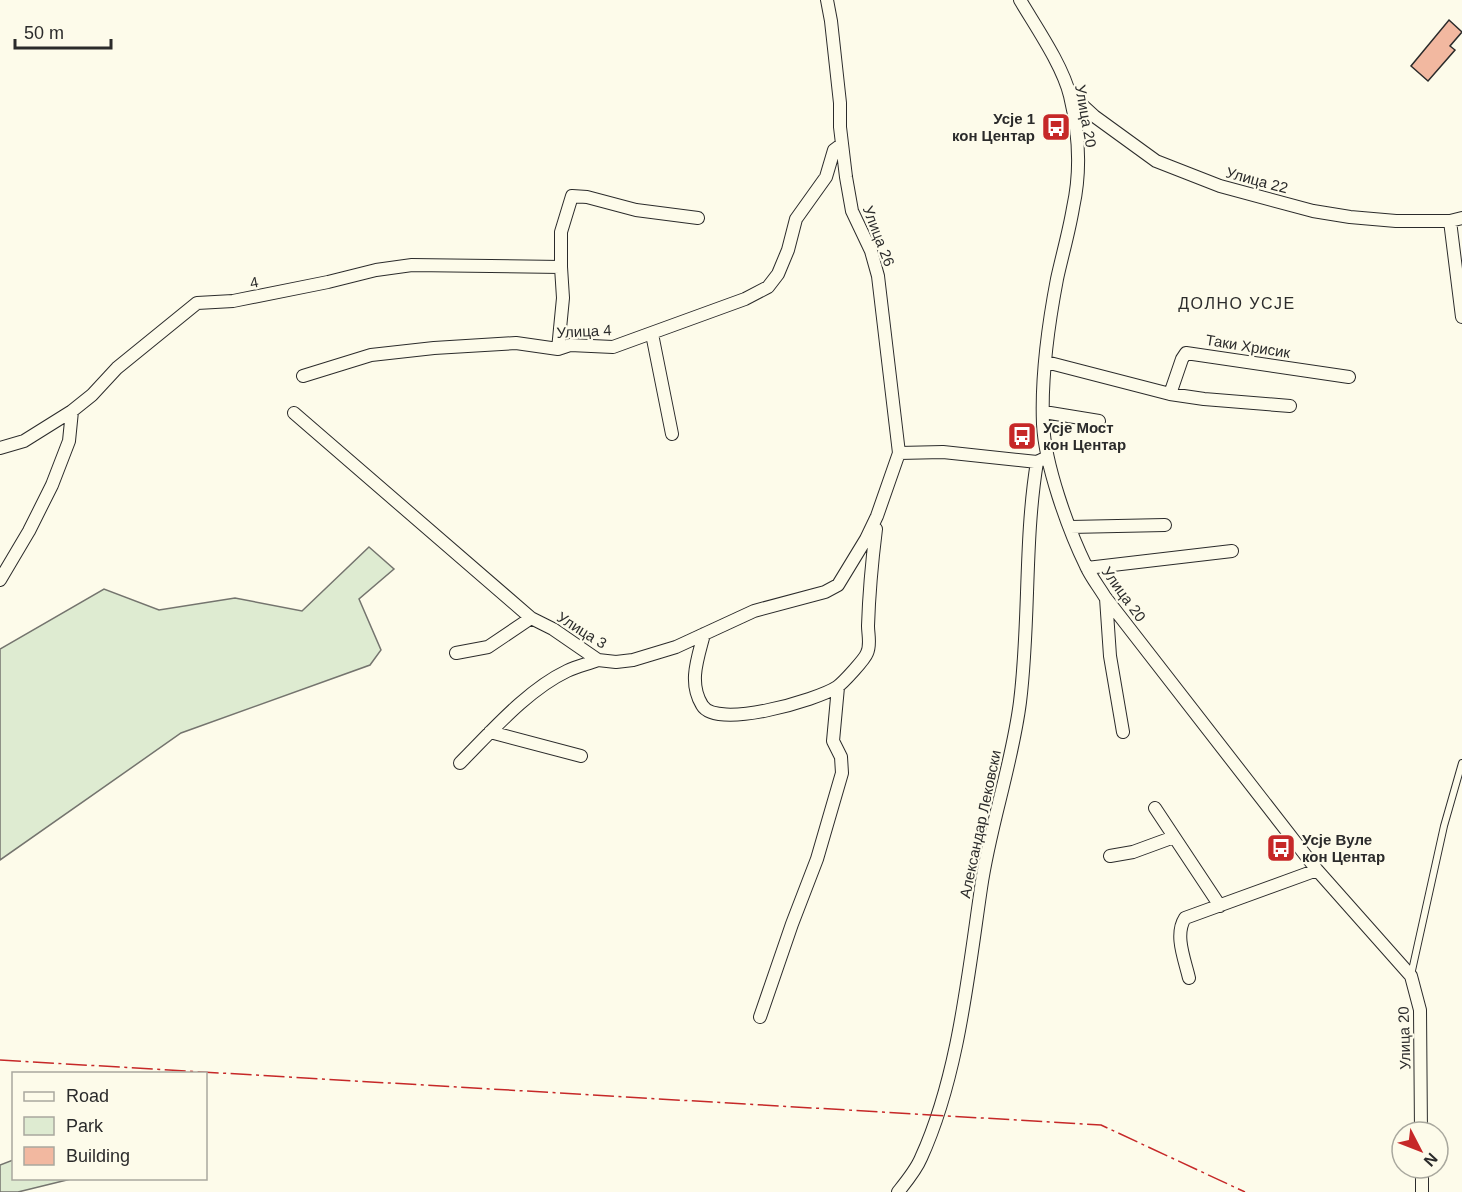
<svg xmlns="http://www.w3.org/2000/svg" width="1462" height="1192" font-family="Arial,sans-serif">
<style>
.green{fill:#deebd1;stroke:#74746e;stroke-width:1.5}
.building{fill:#f2b8a0;stroke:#2b2b2b;stroke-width:1.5}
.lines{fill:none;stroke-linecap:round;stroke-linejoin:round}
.service-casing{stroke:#2b2b2b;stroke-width:8}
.minor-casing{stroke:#2b2b2b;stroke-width:14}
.service{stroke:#fdfbea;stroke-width:6}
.minor{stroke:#fdfbea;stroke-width:12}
.power{stroke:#c62828;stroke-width:1.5;stroke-dasharray:21 4.5 3 4.5;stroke-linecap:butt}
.labels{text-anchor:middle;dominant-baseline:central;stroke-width:4.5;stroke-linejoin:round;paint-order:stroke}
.street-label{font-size:15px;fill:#2b2b2b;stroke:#fdfbea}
.poi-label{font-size:15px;font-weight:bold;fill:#2b2b2b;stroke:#fdfbea;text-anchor:start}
.neighbourhood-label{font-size:16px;letter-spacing:1.5px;fill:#2b2b2b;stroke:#fdfbea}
</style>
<rect width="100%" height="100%" fill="#fdfbea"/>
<!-- green -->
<path class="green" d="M 369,547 L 394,569 L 359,599 L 381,650 L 370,665 L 181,733 L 0,860 L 0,649 L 104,589 L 159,610 L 235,598 L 302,611 Z
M 13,1160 L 14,1178 L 71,1179 L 18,1192 L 0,1192 L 0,1165 Z"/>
<!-- building -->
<path class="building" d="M 1449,20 L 1462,32 L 1450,46 L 1455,50 L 1428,81 L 1411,66 Z"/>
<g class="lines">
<!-- service casing -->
<g class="service-casing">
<path id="service" d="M 1411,975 L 1444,826 L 1462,763"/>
</g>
<!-- minor casing -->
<g class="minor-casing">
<path id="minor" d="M 1020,0 C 1036,27 1063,66 1070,96 C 1079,133 1081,172 1073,208 C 1069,232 1062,256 1057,279 C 1048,326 1041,376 1043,424 C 1045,465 1068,529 1086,566 C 1091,577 1099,587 1105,597 L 1317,870 L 1411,976 L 1420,1010 L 1421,1132
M 1070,94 L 1094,116 L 1156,161 L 1220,186 L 1313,211 L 1350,217 L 1396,221 L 1450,221 L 1462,218
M 1450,221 L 1462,317
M 652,334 L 672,434
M 558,349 L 563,298 L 561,267 L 561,232 L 572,196 L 587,197 L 636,210 L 698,218
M 1046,362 L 1170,394 L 1204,399 L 1290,406
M 303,376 L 371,355 L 434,348 L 516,343 L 558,349 L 570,345 L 613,347 L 745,299 L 768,287 L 778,274 L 788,250 L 796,219 L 826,177 L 834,150 L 842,144
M 1170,394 L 1182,359 L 1186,353 L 1349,377
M 1044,412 L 1099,421
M 294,413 L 531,618 L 553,629 L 598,660 L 616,662 L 633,660 L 676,647 L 754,611 L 825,592 L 838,585 L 866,539 L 877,516 L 899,453 L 878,276 L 871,251 L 852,211 L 846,177 L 840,127 L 840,103 L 831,21 L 827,0
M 0,448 L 24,441 L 72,411 L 92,395 L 117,368 L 197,303 L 233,301 L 328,282 L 376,270 L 412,265 L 561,267
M 899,453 L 943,452 L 1037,462
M 1070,527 L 1165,525
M 1087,568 L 1232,551
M 0,580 L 29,531 L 52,485 L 69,441 L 72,411
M 1106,598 L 1110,656 L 1123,732
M 704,634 C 698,658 688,682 702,705 C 716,730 817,700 837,687 C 843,683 865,659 867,653 C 871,645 868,634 868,626 C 869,594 872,561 876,529
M 456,653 L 488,647 L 531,618
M 490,732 L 581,756
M 460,763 C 491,732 527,690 567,671 C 577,666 588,664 598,660
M 1155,808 L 1220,906
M 1110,856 L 1133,852 L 1174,837
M 1189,978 C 1185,960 1174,935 1185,918 L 1317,870
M 760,1017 L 792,924 L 817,859 L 842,773 L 841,757 L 833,741 L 838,687
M 1422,1168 L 1422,1192
M 898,1192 C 906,1182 916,1170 921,1158 C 958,1077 968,976 981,888 C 990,825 1012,765 1020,702 C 1030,622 1024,541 1037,462 L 1047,457"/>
</g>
<!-- service -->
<use href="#service" class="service"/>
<!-- minor -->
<use href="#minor" class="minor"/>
<!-- power -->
<path class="power" d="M 0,1060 L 1101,1125 L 1245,1192"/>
</g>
<!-- icons -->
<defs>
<g id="bus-square" transform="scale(1.5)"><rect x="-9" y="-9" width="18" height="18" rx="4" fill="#c62828" stroke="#fdfbea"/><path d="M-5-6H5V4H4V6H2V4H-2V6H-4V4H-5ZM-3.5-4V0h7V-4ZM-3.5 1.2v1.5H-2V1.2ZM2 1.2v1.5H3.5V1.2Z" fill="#fff"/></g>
</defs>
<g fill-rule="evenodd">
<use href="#bus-square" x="1056" y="127"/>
<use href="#bus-square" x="1022" y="436"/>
<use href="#bus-square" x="1281" y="848"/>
</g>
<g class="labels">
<!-- street labels -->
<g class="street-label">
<text transform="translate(1086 116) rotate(80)">Улица 20</text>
<text transform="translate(1257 180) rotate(15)">Улица 22</text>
<text transform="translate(879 236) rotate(69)">Улица 26</text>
<text transform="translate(254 282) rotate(-11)">4</text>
<text transform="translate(584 331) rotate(-3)">Улица 4</text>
<text transform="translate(1248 346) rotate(9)">Таки Хрисик</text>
<text transform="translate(1124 594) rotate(54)">Улица 20</text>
<text transform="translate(582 630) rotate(32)">Улица 3</text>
<text transform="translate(980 824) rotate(-78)">Александар Лековски</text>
<text transform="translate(1404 1038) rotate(-92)">Улица 20</text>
</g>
<!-- poi labels -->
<g class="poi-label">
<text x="1035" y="118" text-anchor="end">Усје 1<tspan x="1035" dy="17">кон Центар</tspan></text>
<text x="1043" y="427">Усје Мост<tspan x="1043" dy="17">кон Центар</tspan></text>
<text x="1302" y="839">Усје Вуле<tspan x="1302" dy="17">кон Центар</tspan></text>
</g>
<!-- neighbourhood labels -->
<g class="neighbourhood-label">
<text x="1237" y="303">ДОЛНО УСЈЕ</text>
</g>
</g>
<!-- legend -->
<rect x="12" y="1072" width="195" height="108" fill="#fdfbea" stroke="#a9a89e" stroke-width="1.5"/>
<rect x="24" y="1092" width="30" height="9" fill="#fdfbea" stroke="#a9a89e" stroke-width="1.5"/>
<text x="66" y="1102" font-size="18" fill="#2b2b2b">Road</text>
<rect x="24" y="1117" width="30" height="18" fill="#deebd1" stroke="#a9a89e" stroke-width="1.5"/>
<text x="66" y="1132" font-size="18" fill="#2b2b2b">Park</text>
<rect x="24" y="1147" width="30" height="18" fill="#f2b8a0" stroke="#a9a89e" stroke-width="1.5"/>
<text x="66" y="1162" font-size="18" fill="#2b2b2b">Building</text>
<!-- north arrow -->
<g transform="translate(1420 1150) rotate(132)"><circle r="28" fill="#fdfbea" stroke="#a9a89e" stroke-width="1.5"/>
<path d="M0-4.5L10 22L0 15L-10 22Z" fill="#c62828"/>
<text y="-9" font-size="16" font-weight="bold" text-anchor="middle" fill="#2b2b2b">N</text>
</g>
<!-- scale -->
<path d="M15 39v9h96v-9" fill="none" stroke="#2b2b2b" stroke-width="3"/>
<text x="24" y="39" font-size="18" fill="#2b2b2b" stroke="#fdfbea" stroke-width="4.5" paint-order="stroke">50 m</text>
</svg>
